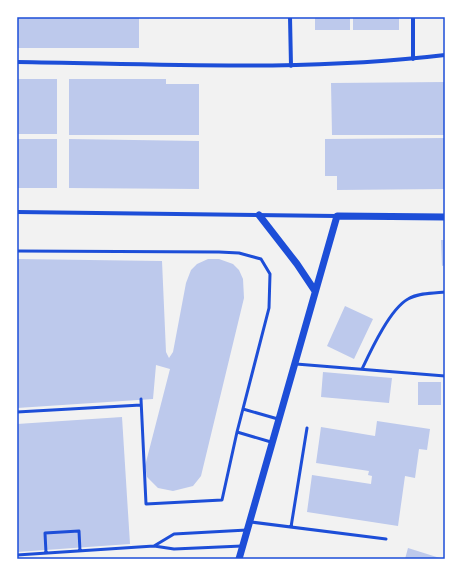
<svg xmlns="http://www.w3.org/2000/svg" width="462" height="576" font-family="'Archivo Narrow',sans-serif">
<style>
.building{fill:#bdc9ec}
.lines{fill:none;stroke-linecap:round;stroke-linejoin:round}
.service{stroke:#1d4ed8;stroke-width:3}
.minor{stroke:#1d4ed8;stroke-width:4}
.tertiary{stroke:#1d4ed8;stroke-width:7}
.neatline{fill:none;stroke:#1d4ed8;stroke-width:1.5}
</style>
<rect width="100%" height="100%" fill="#f2f2f2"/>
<!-- building -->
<path class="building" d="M 17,17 L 139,17 L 139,48 L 17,48 Z
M 315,17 L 350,17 L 350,30 L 315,30 Z
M 353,17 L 399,17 L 399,30 L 353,30 Z
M 17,79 L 57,79 L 57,134 L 17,134 Z
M 69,79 L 166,79 L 166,84 L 199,84 L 199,135 L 69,135 Z
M 445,82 L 445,135 L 332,135 L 331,83 Z
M 445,138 L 445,189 L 337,190 L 337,176 L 325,176 L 325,139 Z
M 17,139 L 57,139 L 57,188 L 17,188 Z
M 69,139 L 199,141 L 199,189 L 69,188 Z
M 441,240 L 445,240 L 445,265 L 442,266 Z
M 17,259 L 162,261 L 166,352 L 169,358 L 173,352 L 186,283 L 191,270 L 197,264 L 208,259 L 219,259 L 233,264 L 239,270 L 243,279 L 244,298 L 201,476 L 193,486 L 173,491 L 158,488 L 147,477 L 145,466 L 170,369 L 156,365 L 153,399 L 17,408 Z
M 345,306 L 373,319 L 354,359 L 327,346 Z
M 323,372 L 392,378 L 389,403 L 321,397 Z
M 418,382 L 441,382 L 441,405 L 418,405 Z
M 122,417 L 130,544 L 17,552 L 17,424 Z
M 377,421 L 430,429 L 427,450 L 419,449 L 415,478 L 405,476 L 398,526 L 307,512 L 312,475 L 371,484 L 372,476 L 368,475 L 369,471 L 316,463 L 321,427 L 375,436 Z
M 408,548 L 443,559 L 405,559 Z"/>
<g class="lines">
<!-- service -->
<path class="service" d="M 17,251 L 219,252 L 239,253 L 261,259 L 270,274 L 269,308 L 237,432 L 222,500 L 146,504 L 141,399
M 296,364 L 445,376
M 362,369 C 371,350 390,309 408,299 C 418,293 433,293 445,292
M 243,409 L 278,419
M 17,412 L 141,405
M 237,432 L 271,442
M 251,522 L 386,539
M 291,527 L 307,428
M 154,546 L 174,534 L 247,530
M 46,553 L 45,533 L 79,531 L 80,551
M 17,555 L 154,546 L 174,549 L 242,546"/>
<!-- minor -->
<path class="minor" d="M 290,17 L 291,66
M 413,59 L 413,17
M 17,62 C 159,64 303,72 445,55
M 17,212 L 337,216"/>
<!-- tertiary -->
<path class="tertiary" d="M 259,215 L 297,264 L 315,291
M 239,559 L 337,216 L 445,217"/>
</g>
<!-- border -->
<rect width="462" height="576" fill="none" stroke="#ffffff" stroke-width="36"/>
<rect x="18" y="18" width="426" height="540" class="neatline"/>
</svg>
